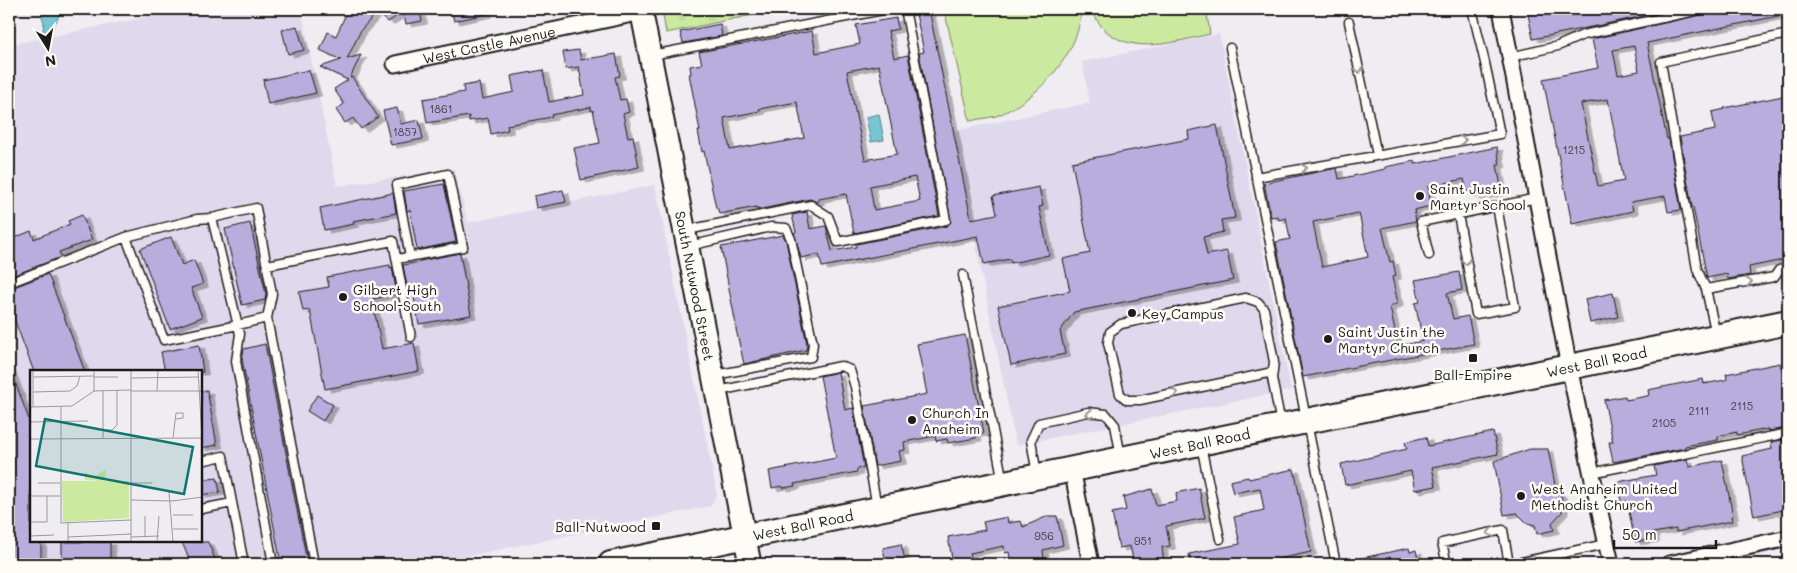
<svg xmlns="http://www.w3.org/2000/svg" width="1797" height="573" font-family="Mali,sans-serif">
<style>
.built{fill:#ded9ec;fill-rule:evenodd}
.park{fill:url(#park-tufts);stroke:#74825e}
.pitch{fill:#cce9a0;stroke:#74825e}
.water{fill:#77c6d4;stroke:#53828a}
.building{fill:#b8addd;stroke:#1c1c1c;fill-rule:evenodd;filter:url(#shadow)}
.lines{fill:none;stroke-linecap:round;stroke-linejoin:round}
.lane-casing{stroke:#1c1c1c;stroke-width:11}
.street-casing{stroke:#1c1c1c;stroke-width:19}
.secondary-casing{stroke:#1c1c1c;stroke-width:25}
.primary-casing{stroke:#1c1c1c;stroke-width:28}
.lane{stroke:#fdfcf7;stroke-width:8}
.street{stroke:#fdfcf7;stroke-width:15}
.secondary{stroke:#fdfcf7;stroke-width:21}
.primary{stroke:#fdfcf7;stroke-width:24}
.oneway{stroke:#989794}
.poi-dot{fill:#1c1c1c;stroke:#fdfcf7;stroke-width:2}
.labels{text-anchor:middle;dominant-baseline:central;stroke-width:5;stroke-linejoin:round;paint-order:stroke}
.number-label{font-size:11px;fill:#43404c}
.street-label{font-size:14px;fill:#1c1c1c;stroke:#fdfcf7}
.poi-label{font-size:14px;fill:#1c1c1c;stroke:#fdfcf7;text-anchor:start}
.inset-road{fill:none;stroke:#9b999c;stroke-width:1}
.view{fill:#0f766e;fill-opacity:0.15;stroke:#0f766e;stroke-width:2.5}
.inset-edge{fill:none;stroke:#1c1c1c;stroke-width:2.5}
</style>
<defs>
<pattern id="park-tufts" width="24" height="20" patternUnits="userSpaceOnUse" patternTransform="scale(1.25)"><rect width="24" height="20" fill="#cce9a0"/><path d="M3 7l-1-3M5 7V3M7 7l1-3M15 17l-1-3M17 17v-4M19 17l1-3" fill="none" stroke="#afc789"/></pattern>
<filter id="shadow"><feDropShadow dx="5.5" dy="3" stdDeviation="0" flood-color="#0004"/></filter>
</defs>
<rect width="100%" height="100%" fill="#efecf2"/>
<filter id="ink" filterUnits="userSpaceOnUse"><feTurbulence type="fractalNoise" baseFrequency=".02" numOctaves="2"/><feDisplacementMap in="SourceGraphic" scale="10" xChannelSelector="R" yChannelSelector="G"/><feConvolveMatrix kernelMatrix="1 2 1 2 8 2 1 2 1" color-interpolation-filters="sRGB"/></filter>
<g filter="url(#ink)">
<!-- built -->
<path class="built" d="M 186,9 L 301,9 L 337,186 L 454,169 L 468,223 L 655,185 L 717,494 L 711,506 L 429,564 L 9,564 L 9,45 ZM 31,372 L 201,372 L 201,542 L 31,542 Z
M 1219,34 L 1291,390 L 1016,445 L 953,131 L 1090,103 L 1082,62 Z"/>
<!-- park -->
<path class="park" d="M 662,9 L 781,9 L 666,33 Z"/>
<!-- pitch -->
<path class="pitch" d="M 944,9 L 1081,9 C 1081,53 1036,101 996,116 C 988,118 978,119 970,121 Z
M 1090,9 L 1206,9 L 1210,34 C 1177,41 1135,56 1106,31 C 1099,25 1095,16 1090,9 Z"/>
<!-- water -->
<path class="water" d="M 55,11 L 59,13 C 59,20 53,25 51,31 L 45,33 L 43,30 L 44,23 L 42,16 Z
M 879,114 L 884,140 L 871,142 L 866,117 Z"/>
<!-- building -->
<path class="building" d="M 352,9 L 419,9 L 422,21 L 406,24 L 403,12 L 388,22 L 377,12 L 361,30 L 347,59 L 361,55 L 350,78 L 352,77 L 378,117 L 361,129 L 353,118 L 345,123 L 336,110 L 344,104 L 334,89 L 348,80 L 320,67 L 341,60 L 320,50 L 328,32 L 336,36 L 345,16 Z
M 451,9 L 486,9 L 487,14 L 454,21 Z
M 915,9 L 929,9 L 971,219 L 997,214 L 993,196 L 1039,187 L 1043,206 L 1039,207 L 1049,255 L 1011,263 L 1010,259 L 984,264 L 978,236 L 822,267 L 819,254 L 801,258 L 794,233 L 796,232 L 792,215 L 807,212 L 810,229 L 826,226 L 832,251 L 856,247 L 856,244 L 947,226 L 951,222 L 919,53 L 924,52 Z
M 1527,9 L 1678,9 L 1533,39 Z
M 1710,9 L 1716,9 L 1717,15 L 1748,9 L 1788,9 L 1788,14 L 1647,43 L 1667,139 L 1669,139 L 1681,210 L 1668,212 L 1665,196 L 1631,202 L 1633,211 L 1572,224 L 1543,79 L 1598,68 L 1592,39 L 1705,14 L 1708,13 ZM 1634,46 L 1639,71 L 1618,75 L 1613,50 ZM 1608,99 L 1624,181 L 1598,186 L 1581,104 Z
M 896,18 L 898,29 L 888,31 L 894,58 L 908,55 L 939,216 L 854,233 L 846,194 L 819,199 L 819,201 L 817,202 L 810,199 L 757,210 L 757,207 L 719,214 L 717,207 L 716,208 L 704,151 L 702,152 L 698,131 L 700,131 L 689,74 L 691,74 L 690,66 L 702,64 L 699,52 L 812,31 L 816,53 L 860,44 L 856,25 ZM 879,65 L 897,154 L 865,160 L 847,71 ZM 797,102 L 804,138 L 766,145 L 766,143 L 730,150 L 724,118 L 760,111 L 759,109 ZM 915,177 L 920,201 L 874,210 L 870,186 Z
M 720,24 L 722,36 L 683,43 L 680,32 Z
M 297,26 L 304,50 L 288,54 L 282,30 Z
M 579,50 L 581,60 L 616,54 L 620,76 L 615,77 L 620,100 L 626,99 L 629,112 L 623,114 L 628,137 L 633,136 L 639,167 L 581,180 L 574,148 L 600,143 L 593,110 L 591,111 L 591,107 L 551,115 L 552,117 L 507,125 L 508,130 L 491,134 L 488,118 L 469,121 L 469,116 L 427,123 L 423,99 L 464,92 L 463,86 L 479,83 L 482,99 L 514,92 L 511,76 L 543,70 L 549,102 L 584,95 L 579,67 L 566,69 L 563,52 Z
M 309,70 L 316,93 L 268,104 L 263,80 Z
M 1788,95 L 1788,259 L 1749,267 L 1750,275 L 1728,279 L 1727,274 L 1707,278 L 1693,207 L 1692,207 L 1680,137 L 1715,130 L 1712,112 L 1725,109 L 1724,108 Z
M 397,108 L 401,124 L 419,120 L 423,139 L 391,145 L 383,111 Z
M 1217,125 L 1235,218 L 1221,220 L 1223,232 L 1203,237 L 1207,255 L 1227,251 L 1233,280 L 1074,312 L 1060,331 L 1065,354 L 1011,365 L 998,306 L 1070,291 L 1063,259 L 1090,253 L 1072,162 L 1189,139 L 1188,131 Z
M 1497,147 L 1500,165 L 1497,165 L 1502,192 L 1475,197 L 1473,191 L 1467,192 L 1464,179 L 1428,187 L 1431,206 L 1414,210 L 1416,221 L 1382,228 L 1390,262 L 1393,261 L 1396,276 L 1392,277 L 1398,303 L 1390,307 L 1398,346 L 1423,341 L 1415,303 L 1420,302 L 1415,280 L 1459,272 L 1462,290 L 1447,293 L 1453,319 L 1468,316 L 1474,344 L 1303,377 L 1276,242 L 1290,239 L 1286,218 L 1279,220 L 1278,216 L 1271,217 L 1264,183 L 1337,168 L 1339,179 L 1385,169 L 1385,167 L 1415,161 L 1415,164 ZM 1359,213 L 1368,257 L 1322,267 L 1313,222 Z
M 444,184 L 456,242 L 417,250 L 410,210 L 407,211 L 404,191 Z
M 563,190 L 566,202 L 536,208 L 534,196 Z
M 393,193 L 396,213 L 353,221 L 354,224 L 324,230 L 320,208 Z
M 82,215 L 92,240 L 59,252 L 61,257 L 9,277 L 9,240 L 31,231 L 34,239 L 70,224 L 68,221 Z
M 250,223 L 266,294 L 265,300 L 242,305 L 225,229 Z
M 783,235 L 786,241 L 807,344 L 806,350 L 744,364 L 735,325 L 736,325 L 721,247 Z
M 171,237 L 182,265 L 194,260 L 203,284 L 191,288 L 202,317 L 170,329 L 140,249 Z
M 460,253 L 471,315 L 419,324 L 413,291 L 408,292 L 403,265 L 420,262 L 420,261 Z
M 390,265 L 390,268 L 392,267 L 397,294 L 372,299 L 382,349 L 414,343 L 419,371 L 325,389 L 310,310 L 303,311 L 299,292 L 329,287 L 327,277 Z
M 48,274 L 85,372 L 34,372 L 9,305 L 9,289 Z
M 1613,293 L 1618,317 L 1590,323 L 1585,299 Z
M 965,335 L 984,433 L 976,434 L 976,438 L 948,443 L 947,439 L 936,441 L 935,436 L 904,442 L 905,450 L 899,451 L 901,461 L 875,466 L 864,406 L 927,394 L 917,344 Z
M 265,344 L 307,562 L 295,564 L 281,564 L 242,359 L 244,349 Z
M 199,345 L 203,372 L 165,372 L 161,352 Z
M 1780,363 L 1781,368 L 1783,367 L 1788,393 L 1788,428 L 1768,431 L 1768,429 L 1737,435 L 1737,432 L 1718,436 L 1718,440 L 1685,446 L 1685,448 L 1613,462 L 1609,442 L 1613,442 L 1604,400 L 1625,396 L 1626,400 L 1647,396 L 1649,395 L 1648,390 L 1703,379 L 1704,384 L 1725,380 L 1727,379 L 1726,374 Z
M 10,368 L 31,425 L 31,542 L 41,542 L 41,564 L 9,564 Z
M 838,372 L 845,410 L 853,408 L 864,468 L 857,469 L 857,472 L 794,484 L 795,486 L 783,488 L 782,486 L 772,488 L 769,471 L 836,458 L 820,376 Z
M 207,390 L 217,445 L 201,448 L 201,391 Z
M 317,395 L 333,405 L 323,421 L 307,411 Z
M 1493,432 L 1498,454 L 1432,467 L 1436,486 L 1415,490 L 1411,471 L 1345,485 L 1341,464 L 1407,449 L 1405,442 L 1426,437 L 1428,446 Z
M 1788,439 L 1788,509 L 1754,516 L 1742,456 L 1772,449 L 1771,442 Z
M 1530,449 L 1548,449 L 1556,490 L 1561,495 L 1563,503 L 1562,512 L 1552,523 L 1554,530 L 1537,534 L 1535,525 L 1527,523 L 1517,513 L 1504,515 L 1494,461 Z
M 1687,459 L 1689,467 L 1722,460 L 1733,516 L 1731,516 L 1732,521 L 1676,532 L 1676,529 L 1653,533 L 1654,539 L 1635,542 L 1627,501 L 1621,502 L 1617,482 L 1656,475 L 1654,466 Z
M 1294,469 L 1311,552 L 1255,564 L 1191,564 L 1189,554 L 1240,544 L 1234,517 L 1264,510 L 1260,488 L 1233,493 L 1230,481 L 1248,477 L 1249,479 Z
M 217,478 L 220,492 L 201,495 L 201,480 Z
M 1199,488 L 1205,518 L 1166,526 L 1170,546 L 1162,547 L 1164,564 L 1134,564 L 1130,546 L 1119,548 L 1112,513 L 1126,510 L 1123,497 L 1152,489 L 1156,505 L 1177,501 L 1176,493 Z
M 1048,516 L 1057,516 L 1063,545 L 1043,550 L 1044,559 L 1011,564 L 1009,552 L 1005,553 L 1004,546 L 970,553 L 972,562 L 968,564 L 953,564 L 948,537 L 985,530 L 983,522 L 1007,517 L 1008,523 L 1021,521 L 1023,527 Z
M 62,542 L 110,542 L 110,564 L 62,564 Z
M 182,542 L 208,542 L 217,564 L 191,564 Z
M 901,544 L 906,564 L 886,564 L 883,548 Z
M 1409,548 L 1410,552 L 1416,550 L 1419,564 L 1357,564 L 1357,559 Z"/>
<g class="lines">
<!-- lane casing -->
<g class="lane-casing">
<path id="lane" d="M 644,12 L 659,9
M 1349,22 L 1377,155
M 1230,48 L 1336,564
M 652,55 L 888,9
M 1510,57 L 1558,46 L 1583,35 L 1704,9
M 1256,177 L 1500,134 L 1485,63 L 1472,9
M 1458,214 L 1476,314 L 1515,307 L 1497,206
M 687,230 L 811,205 L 828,216 L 838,242 L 946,220 L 905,9
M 126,237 L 164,340 L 238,325 L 267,318
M 689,246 L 771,227 L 786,228 L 791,239 L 813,344 L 811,357 L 715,375
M 1429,255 L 1421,222 L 1537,198
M 397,259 L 463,247 L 448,174 L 397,185 L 410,257
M 267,265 L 393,241 L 411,337
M 963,275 L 1003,482
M 9,283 L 126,237 L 197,219 L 212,218
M 1706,289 L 1774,277 L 1779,270 L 1788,268
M 1716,335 L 1706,289 L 1697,269 L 1661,62 L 1788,34
M 1273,372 L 1140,400 L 1127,400 L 1120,394 L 1108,343 L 1110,332 L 1121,324 L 1246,298 L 1258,302 L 1264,309 L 1274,362 L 1272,378 L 1281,424
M 718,391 L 841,366 L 850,370 L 855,387 L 877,507
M 1201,445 L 1220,539
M 201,461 L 223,456 L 244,564
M 1591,473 L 1788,433
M 1037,474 L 1031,440 L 1039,423 L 1088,412 L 1106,414 L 1115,425 L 1121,457
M 201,509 L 232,503
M 273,564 L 236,361 L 240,334 L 212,218 L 256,208 L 272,294 L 267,318 L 314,564
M 1447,564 L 1442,543 L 1503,530 L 1509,564
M 1512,564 L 1606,544"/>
</g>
<!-- street casing -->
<g class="street-casing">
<g id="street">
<path d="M 1501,9 L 1569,367 L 1611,564"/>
<path id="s1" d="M 395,64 L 642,12"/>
<path d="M 1072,469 L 1091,564"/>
<path d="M 1669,564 L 1788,538"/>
</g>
</g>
<!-- secondary casing -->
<g class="secondary-casing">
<g id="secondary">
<path id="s2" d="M 641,9 L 750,564"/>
</g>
</g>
<!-- primary casing -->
<g class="primary-casing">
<g id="primary">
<path id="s3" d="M 611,564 L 1788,322"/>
</g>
</g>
<!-- lane -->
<use href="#lane" class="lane"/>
<!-- street -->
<use href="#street" class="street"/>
<!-- secondary -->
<use href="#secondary" class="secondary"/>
<!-- primary -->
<use href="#primary" class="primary"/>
</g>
<!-- one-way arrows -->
<defs><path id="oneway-chevron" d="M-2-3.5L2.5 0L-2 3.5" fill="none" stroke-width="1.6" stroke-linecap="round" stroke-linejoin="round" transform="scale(1.25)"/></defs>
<g class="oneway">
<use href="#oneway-chevron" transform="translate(1359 70) rotate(77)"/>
<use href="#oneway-chevron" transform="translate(1463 140) rotate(-9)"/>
<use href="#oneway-chevron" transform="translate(1304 168) rotate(-10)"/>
<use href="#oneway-chevron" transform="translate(1466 262) rotate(80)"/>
<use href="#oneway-chevron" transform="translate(1749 282) rotate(-10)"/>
<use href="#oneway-chevron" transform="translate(1175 393) rotate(-12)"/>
<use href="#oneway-chevron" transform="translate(1089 414) rotate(177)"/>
<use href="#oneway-chevron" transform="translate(1490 533) rotate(168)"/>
</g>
</g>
<!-- markers -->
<g class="poi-dot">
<circle cx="1420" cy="196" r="5"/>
<circle cx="343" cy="297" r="5"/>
<circle cx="1132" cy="313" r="5"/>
<circle cx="1328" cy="339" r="5"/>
<rect x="1468" y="353" width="10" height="10" rx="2.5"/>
<circle cx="912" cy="420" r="5"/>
<circle cx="1521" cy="496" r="5"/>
<rect x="651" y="521" width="10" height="10" rx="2.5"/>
</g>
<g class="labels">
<!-- number labels -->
<g class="number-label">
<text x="441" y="108">1861</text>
<text x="405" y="131">1857</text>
<text x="1574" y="149">1215</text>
<text x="1742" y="405">2115</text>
<text x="1699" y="410">2111</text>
<text x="1664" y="422">2105</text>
<text x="1044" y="535">956</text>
<text x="1143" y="540">951</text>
</g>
<!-- street labels -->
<g class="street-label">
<text stroke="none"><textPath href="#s1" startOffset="96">West Castle Avenue</textPath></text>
<text stroke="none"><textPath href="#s2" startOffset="282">South Nutwood Street</textPath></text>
<text stroke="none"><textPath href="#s3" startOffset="1006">West Ball Road</textPath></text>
<text stroke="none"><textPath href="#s3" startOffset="601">West Ball Road</textPath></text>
<text stroke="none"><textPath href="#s3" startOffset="196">West Ball Road</textPath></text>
</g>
<!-- poi labels -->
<g class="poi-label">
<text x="1430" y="188">Saint Justin<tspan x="1430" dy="16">Martyr School</tspan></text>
<text x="353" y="289">Gilbert High<tspan x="353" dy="16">School-South</tspan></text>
<text x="1142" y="313">Key Campus</text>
<text x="1338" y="331">Saint Justin the<tspan x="1338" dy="16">Martyr Church</tspan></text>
<text x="1473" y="374" text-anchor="middle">Ball-Empire</text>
<text x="922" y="412">Church In<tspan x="922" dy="16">Anaheim</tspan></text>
<text x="1531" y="488">West Anaheim United<tspan x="1531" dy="16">Methodist Church</tspan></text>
<text x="646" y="526" text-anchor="end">Ball-Nutwood</text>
</g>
</g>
<!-- overview -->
<g transform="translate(30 370)">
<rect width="172" height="172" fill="#efecf2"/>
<path d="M 32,111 L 99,111 L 99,148 L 33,152 Z" fill="#cce9a0"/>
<path d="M 76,99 L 75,111 L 55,110 L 55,102 L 65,107 ZM 71,114 L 81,124 L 75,128 L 65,128 L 60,123 Z" fill="#cce9a0"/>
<path class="inset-road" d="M 64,0 L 64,21M 101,0 L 101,172M 168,0 L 172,68M 3,7 L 64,6M 64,7 L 88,7M 101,8 L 169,7M 73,20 L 73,69M 64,21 L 101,20M 101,21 L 171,21M 127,21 L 128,0M 3,22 L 40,21 L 47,16 L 50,6M 0,37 L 42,36 L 64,21M 3,37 L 3,0M 31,37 L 31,153 L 101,150M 0,52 L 58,51M 73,60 L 82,60 L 87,55 L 87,20M 143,68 L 146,43 L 153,43 L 153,48 L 146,49M 0,69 L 173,68M 8,113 L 30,113M 101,113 L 122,113M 139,122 L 143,172M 0,126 L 30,126M 101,130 L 142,131 L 173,127M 143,145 L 163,145M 0,152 L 17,152 L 17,126M 143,159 L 168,159M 0,166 L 24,165M 38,167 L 101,164M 101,167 L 129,166M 115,167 L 115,146M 38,172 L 38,153M 127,172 L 129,146"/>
<path class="view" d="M 15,49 L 163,77 L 154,124 L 6,96 Z"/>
<rect width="172" height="172" class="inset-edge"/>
</g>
<!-- margin -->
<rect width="1797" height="573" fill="none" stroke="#fdfcf7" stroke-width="30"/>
<rect x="15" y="15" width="1767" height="543" fill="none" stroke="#1c1c1c" stroke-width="2" filter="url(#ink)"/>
<!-- north arrow -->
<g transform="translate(48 48) rotate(169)" stroke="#fdfcf7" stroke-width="4" paint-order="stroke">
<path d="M0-4L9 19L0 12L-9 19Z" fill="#1c1c1c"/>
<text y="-8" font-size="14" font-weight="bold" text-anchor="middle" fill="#1c1c1c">N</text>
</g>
<!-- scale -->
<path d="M1614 540v8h102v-8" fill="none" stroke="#1c1c1c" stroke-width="2.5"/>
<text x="1622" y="540" font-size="15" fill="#1c1c1c" stroke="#fdfcf7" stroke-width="4" paint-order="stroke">50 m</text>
</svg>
